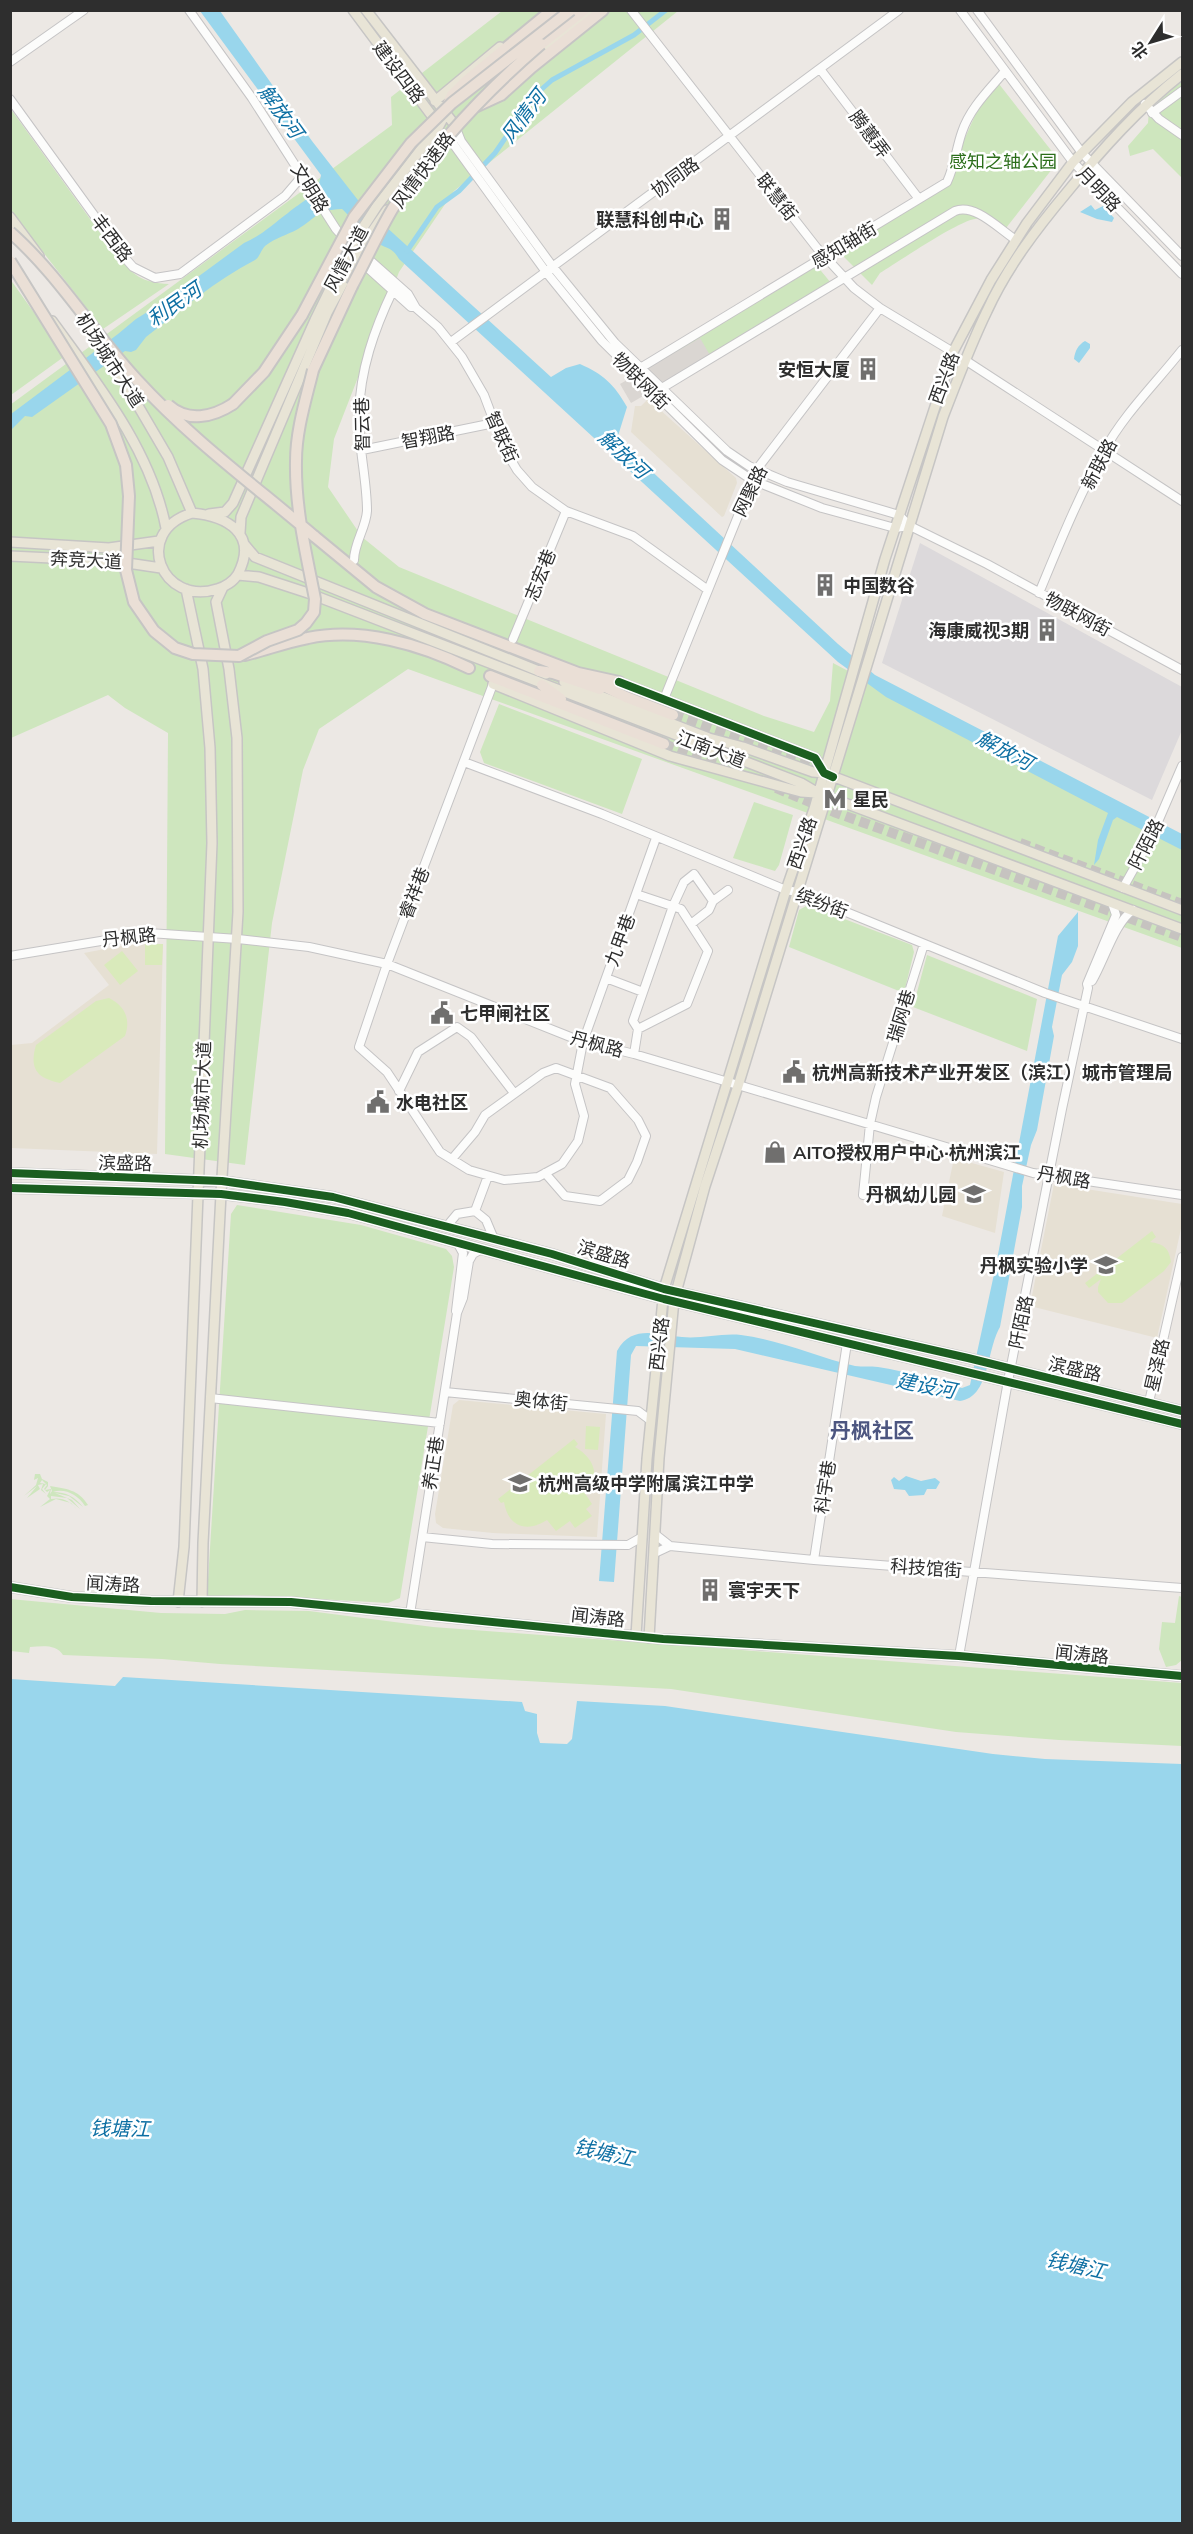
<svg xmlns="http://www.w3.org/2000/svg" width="1193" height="2534" font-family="Mulish,'Noto Sans SC',sans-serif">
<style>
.industrial{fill:#dcd9db}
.education{fill:#e6e0d3}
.green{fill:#cee6be}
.pitch{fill:#d9eabb}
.plaza{fill:#dad6d2}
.water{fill:#99d6ec}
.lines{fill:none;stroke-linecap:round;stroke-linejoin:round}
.canal{stroke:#99d6ec;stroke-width:5}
.highway-tunnel{stroke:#c6c3c0;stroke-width:10;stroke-dasharray:10 5;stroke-linecap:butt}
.minor-casing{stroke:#c5c4c5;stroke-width:10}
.major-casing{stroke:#c6c5c4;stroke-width:12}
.highway-casing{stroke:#c6c5c4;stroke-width:14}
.minor{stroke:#fcfcfb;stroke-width:8}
.major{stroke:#e8e4d6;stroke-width:9}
.highway{stroke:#eadfd6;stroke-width:10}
.highway-bridge-casing{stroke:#c6c5c4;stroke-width:14;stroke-linecap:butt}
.highway-bridge{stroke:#eadfd6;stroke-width:10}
.cycleway-casing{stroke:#fff;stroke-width:11}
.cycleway{stroke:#1b5e20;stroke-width:8}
.labels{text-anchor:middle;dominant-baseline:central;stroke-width:5;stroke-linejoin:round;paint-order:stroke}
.street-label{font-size:18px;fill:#2e2e2e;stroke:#fff}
.park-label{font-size:18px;fill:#2c6e1b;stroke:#fff}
.poi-label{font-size:18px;font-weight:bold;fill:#2e2e2e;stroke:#fff;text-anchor:start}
.water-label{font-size:20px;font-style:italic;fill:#0d6fa3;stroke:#fff}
.quarter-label{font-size:21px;font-weight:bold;fill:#4d5680;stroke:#fff}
</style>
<rect width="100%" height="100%" fill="#ece8e4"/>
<!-- industrial -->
<path class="industrial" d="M 920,543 L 1182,687 L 1182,730 L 1152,800 L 882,663 Z"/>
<!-- education -->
<path class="education" d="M 648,399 L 736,478 L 737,483 L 724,516 L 722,517 L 631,432 L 635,406 L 641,406 Z
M 136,943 L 163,944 L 157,1154 L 11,1148 L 11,1045 L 32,1043 L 109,985 L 84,953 Z
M 954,1158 L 1004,1172 L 995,1233 L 942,1216 Z
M 1054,1184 L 1182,1204 L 1182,1224 L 1157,1338 L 1030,1306 Z
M 459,1400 L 606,1414 L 597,1537 L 493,1533 L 443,1528 L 436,1523 L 435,1514 L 453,1405 Z"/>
<!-- green -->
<path class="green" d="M 502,11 L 678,11 L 454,191 L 399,272 L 334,439 L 328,487 L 362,537 L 399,567 L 764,716 L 814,732 L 830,701 L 833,663 L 1182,847 L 1182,948 L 408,669 L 319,729 L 303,770 L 272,923 L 245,1165 L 165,1154 L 168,733 L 125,708 L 108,695 L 11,738 L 10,405 L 392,125 L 391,97 Z
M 1182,81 L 1182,178 L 1153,149 L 1130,156 L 1128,146 L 1148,123 L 1149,110 Z
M 999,84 L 1054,154 L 1056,164 L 1006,228 C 997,223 986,217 975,219 C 958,221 898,262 880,273 L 872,285 L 839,252 L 947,178 L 982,100 Z
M 10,108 L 116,255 C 133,275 142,283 169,284 L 103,329 L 11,211 Z
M 817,266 L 831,283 L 662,385 L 650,367 Z
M 10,279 L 65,356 L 11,395 L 10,395 Z
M 499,704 L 642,759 L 622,814 L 484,763 L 480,752 Z
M 754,802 L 793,815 L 779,865 L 775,871 L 733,858 Z
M 808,905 L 912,945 L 914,952 L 904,993 L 789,947 L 799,910 Z
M 927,955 L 1037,999 L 1027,1051 L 913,1007 Z
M 237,1205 L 361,1225 L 446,1249 L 452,1256 L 454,1267 L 400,1598 L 388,1603 L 250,1595 L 207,1596 L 231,1214 Z
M 35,1474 L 40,1474 L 42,1479 L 48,1482 L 48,1486 L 45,1490 L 51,1489 L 50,1494 L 52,1491 L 50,1486 C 66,1489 78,1489 88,1505 L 85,1506 C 78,1495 65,1488 53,1492 C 66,1492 75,1497 83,1507 L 69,1496 L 55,1493 L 72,1500 L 80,1509 L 67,1498 L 51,1496 L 51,1499 C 63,1497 70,1501 77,1510 L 71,1503 L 56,1499 L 40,1507 L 50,1499 L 47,1496 L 50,1490 L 47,1492 L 44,1489 L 47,1485 L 42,1480 L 40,1483 L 46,1484 L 42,1489 L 46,1494 L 41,1490 L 43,1484 L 38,1485 L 40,1489 L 27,1498 L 37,1486 L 24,1496 L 36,1485 L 38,1478 L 34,1480 Z
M 1179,1596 L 1182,1597 L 1182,1660 L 1176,1665 L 1166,1667 L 1159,1649 L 1162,1622 L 1175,1623 Z
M 10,1599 L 161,1613 L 225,1614 L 245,1610 L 309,1611 L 433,1627 L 1182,1683 L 1182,1746 L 1059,1740 L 956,1732 L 671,1689 L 220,1664 L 162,1659 L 63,1655 C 57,1644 42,1646 30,1647 L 29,1653 L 11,1651 Z"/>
<!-- pitch -->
<path class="pitch" d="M 145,944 L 163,944 L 162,965 L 145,965 Z
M 122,951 L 138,971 L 120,985 L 104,965 Z
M 109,998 C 125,1006 131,1019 125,1036 L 60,1083 C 37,1078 29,1069 36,1045 L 96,1001 Z
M 1152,1231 L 1156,1237 L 1150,1242 C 1164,1244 1169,1248 1171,1262 L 1164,1271 L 1122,1303 L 1108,1303 L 1098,1292 L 1098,1287 L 1101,1279 L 1089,1288 L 1085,1283 Z
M 586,1426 L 600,1427 L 598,1450 L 585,1449 Z
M 574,1439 L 578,1444 L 575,1447 C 593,1457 603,1477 584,1492 L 592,1504 L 586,1509 L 592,1516 L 575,1528 L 570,1521 L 556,1531 L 547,1520 C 527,1533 508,1527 504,1502 L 501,1503 L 498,1499 Z"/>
<!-- plaza -->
<path class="plaza" d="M 700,338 L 711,357 L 631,403 L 620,384 Z"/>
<!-- water -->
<path class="water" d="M 200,11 L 220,11 L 312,141 L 361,204 L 551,377 L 566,368 L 580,364 C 603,374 614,384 627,407 L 617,439 L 838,644 L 875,675 L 1182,834 L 1182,850 L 1117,817 L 1113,820 L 1099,859 L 1094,865 L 1098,840 L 1108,813 L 886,697 L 838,662 L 399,259 C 393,249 391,250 381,245 C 369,239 352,218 342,209 C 315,210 318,217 298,229 C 287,235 275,238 265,246 C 261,250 259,258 255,260 C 216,280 181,310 146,337 L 136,350 L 131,352 L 125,351 L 32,417 L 25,416 L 11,430 L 11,414 L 118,334 L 136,319 L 165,301 L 244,243 C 261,236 273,224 288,213 C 302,201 318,196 321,175 Z
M 1091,205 L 1095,210 L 1103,206 L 1114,218 L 1112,222 L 1097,219 L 1080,212 Z
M 1085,341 L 1090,344 L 1090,348 L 1079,363 L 1074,359 C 1075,351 1078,345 1085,341 Z
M 1078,912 L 1078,946 L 1072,962 L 1062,975 L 1052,1027 L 1054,1036 L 1037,1130 L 1031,1145 L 1022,1186 L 1022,1207 L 1000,1327 C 986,1351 990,1397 960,1401 L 735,1349 L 636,1346 L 631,1355 L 614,1582 L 599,1581 L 617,1351 C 632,1324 657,1335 682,1337 C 701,1339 721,1333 741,1335 C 781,1340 817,1357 855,1366 C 863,1367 870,1366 878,1367 C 906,1371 934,1381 962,1388 L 970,1385 L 996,1265 L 1058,936 Z
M 906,1476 L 921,1481 L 935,1478 L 940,1482 L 936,1489 L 927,1489 L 924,1495 L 909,1496 L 905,1490 L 894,1489 L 891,1480 L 894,1477 L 899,1481 Z
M 123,1677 L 522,1702 L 525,1711 L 537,1714 L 537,1733 L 540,1743 L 567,1744 L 572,1739 L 577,1701 L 665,1706 L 993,1754 L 1045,1759 L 1182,1764 L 1182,2523 L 11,2523 L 11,1679 L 115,1686 Z"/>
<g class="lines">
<!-- canal -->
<path class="canal" d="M 407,251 L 437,207 L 459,191 L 495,153 L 534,96 L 552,80 L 634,35 L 666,10"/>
<!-- highway-tunnel -->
<path class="highway-tunnel" d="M 673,715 L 826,769
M 664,744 L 719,765
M 776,788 L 834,812 L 1182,937
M 1020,843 L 1182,904"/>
<!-- minor casing -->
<g class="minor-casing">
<path id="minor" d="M 189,10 L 252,98 L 336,229 L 345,239
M 631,10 L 817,248 L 854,288 L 880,308 L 953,352
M 960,10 L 1073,162 L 1182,274
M 977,10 L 1082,153 L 1182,256
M 10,62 L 84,10
M 820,69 L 919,199
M 10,99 L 125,258 L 133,267 L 155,278 L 180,274 L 285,196 L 303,175
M 1145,104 L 1159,119 L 1182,135
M 1152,113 L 1182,91
M 455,126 L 461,141 L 553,267 L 615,343 L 727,451 L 749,466 L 787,482 L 899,515 L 910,526 L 987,564 L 1182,670
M 446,134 L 546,272 L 602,341 L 722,460 L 752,480 L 822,508 L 895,528 L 910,526
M 364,255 L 408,294 L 416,308 L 438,327 L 462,357 L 484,395 L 504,448 L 517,470 L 532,487 L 566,511 L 633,536 L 708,590
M 360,261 L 411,307 L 415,307
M 451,342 L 899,10
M 965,360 L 1182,501
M 637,370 L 947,182 C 955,165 956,149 962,132 C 970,108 989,90 1005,71
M 657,391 L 955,211 C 975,203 999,229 1016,240
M 362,450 L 494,423
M 354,560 C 354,543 366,528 367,511 C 367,479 358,446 359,414 C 360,370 374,330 393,290
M 1039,593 C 1059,545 1078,497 1104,451 C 1124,414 1156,383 1182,350
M 513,639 L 566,511
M 493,684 L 387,964 L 359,1047 L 387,1072 L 440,1152 L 469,1170 L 504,1180 L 538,1177 L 562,1164 L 578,1141 L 584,1116 L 575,1084 L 583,1042 L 656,838
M 664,699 L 757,469 L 880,308
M 464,762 L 602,814 L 786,890 L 797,892 L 1045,993 L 1182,1039
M 1123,888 L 1151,838 L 1182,766
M 713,901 L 728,890
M 10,956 L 149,933 L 238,939 L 309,947 L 387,964 L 578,1040 L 634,1054 L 1033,1173 L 1182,1195
M 606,978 L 643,992
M 1092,981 C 1104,961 1115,922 1133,910
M 638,1029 L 633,1021 L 673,906 L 684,882 L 694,874 L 713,901 L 709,910 L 691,924
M 634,1054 L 638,1029 L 687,1004 L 708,951 L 681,909 L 636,894
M 399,1091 L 418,1052 L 457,1027 L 471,1037 L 514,1093
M 452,1159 L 475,1132 L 485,1115 L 543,1073 L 556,1068 L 610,1088 L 638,1120 L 646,1136 L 637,1162 L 628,1180 L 600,1201 L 565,1196 L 545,1173
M 863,1195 L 870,1124 L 876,1097 L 924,944
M 475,1211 L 488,1176
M 447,1226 L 457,1214 L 475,1211 L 486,1220 L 494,1239
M 456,1311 L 463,1253 L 458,1244
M 445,1392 L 638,1411 L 650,1420
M 210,1398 L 440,1423
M 1149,1402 L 1182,1257
M 656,1535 L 670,1546
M 422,1537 L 492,1544 L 628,1545 L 642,1537
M 655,1553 L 670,1546 L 814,1560 L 1182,1588
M 814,1560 L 847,1343
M 410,1614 L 457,1313 L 463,1298 L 469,1261 L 473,1254 L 480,1250
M 959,1656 L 1008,1381 L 1062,1109 L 1088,988 L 1087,984 L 1116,915 L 1112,903"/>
</g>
<!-- major casing -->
<g class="major-casing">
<path id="major" d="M 353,10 L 438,124
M 366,10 L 454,124
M 523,41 L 561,10
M 534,56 L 594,10
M 435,101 L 500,47
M 10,217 L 39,256
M 52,321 C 97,383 151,450 166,528
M 106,351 L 168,457 L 192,513
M 192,513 C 226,516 259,533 238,574 C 234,581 225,587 217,589 C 162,607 131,532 192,513 Z
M 209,514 L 225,512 L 233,503 L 315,320 L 351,246 L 377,206 L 439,126 L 447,111
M 240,533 L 241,517 L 327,313 L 365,242 L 387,210
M 10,542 L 109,548 L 159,541
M 244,544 L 255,557 L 546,674
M 10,556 L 114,561 L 161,568
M 238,575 L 259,577 L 308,593 L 801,783 L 818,793 L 1182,929
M 564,682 L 709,738 L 743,747 L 813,772 L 824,773 L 1182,910
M 619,682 L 815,758 L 824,773
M 493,684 L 670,756 L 801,792 L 816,793
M 10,1173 L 222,1181 L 333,1197 L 552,1254 L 664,1289 L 968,1358 L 1182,1411
M 10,1188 L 221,1194 L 285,1202 L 348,1213 L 664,1299 L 1182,1424
M 10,1587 L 72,1597 L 151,1601 L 291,1602 L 663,1639 L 959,1656 L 1182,1676
M 178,1602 L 184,1547 L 212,843 L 210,748 L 203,669 L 186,589
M 202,1602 L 203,1543 L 221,1194 L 238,912 L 237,738 L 229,669 L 216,602 L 223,587
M 636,1636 L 647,1459 L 664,1289 L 786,890 L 814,809 L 885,559 L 953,352 L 991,280 L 1027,223 L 1073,162 L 1132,102 L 1182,62
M 649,1638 L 659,1458 L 674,1300 L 705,1186 L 738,1086 L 943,417 C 957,381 970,346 987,311 C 1007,267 1037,228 1068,191 C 1103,148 1138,109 1182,74"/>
</g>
<!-- highway casing -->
<g class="highway-casing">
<path id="highway" d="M 541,44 L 584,10
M 475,107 L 501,95 L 532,67 L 603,10
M 446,109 L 452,95 L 466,81 L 552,10
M 313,370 L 352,286
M 233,404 L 264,372 L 302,315
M 314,536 L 376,587 L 425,614 L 578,673 L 619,682
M 245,655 C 266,650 286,642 308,638 C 361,627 420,644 469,668
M 539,671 L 553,673 L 600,689
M 490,676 L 664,744
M 593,681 L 626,697 L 673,715
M 542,685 L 561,699"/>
</g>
<!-- minor -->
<use href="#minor" class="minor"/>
<!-- major -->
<use href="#major" class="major"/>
<!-- highway -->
<use href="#highway" class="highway"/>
<!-- highway-bridge casing -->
<g class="highway-bridge-casing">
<path id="highway-bridge" d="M 10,232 C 59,275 93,333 137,380 C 191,439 254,485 314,536
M 10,261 L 111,424 L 126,465 L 129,496 L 126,570 L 134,602 L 154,631 L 175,648 L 193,654 L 239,656 L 267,641 L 298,630 L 306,623 L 314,612 L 315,599 C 306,553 295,508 296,461 C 296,430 306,399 313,370
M 352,286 C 366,260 378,233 393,208 C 434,147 485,92 541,44
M 302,315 L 354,217 L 411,143 L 452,103 L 571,10
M 168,405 C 188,423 213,417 233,404"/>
</g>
<!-- highway-bridge -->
<use href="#highway-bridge" class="highway-bridge"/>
<!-- cycleway casing -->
<g class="cycleway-casing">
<path id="cycleway" d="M 619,682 L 815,758 L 824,773 L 833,777
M 10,1173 L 222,1181 L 333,1197 L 552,1254 L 664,1289 L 968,1358 L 1182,1411
M 10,1188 L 221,1194 L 285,1202 L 348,1213 L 664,1299 L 1182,1424
M 10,1587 L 72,1597 L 151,1601 L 291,1602 L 663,1639 L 959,1656 L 1182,1676"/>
</g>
<!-- cycleway -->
<use href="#cycleway" class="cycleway"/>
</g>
<!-- icons -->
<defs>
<g id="building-bare" transform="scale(1.8)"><path d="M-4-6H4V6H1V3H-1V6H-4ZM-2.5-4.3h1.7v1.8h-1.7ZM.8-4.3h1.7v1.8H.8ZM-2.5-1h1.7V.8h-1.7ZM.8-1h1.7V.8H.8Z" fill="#706f6e" stroke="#fff" stroke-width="2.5" paint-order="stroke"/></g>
<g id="metro-bare" transform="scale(1.8)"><path d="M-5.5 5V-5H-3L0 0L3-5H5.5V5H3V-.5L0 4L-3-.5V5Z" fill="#706f6e" stroke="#fff" stroke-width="2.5" paint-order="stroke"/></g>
<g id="civic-bare" transform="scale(1.8)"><path d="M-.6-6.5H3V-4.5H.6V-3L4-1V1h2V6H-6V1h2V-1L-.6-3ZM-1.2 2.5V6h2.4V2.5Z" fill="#706f6e" stroke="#fff" stroke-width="2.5" paint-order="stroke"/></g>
<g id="shop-bare" transform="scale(1.8)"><path d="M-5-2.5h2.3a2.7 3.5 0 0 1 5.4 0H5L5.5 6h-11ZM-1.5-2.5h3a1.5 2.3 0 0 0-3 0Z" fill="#706f6e" stroke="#fff" stroke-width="2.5" paint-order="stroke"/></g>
<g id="school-bare" transform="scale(1.8)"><path d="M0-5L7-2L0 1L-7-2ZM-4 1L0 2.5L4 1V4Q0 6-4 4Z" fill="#706f6e" stroke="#fff" stroke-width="2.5" paint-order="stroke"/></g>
</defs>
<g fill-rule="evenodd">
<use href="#building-bare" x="722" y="219"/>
<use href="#building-bare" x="868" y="369"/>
<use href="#building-bare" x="825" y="585"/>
<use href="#building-bare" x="1047" y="630"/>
<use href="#metro-bare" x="835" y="799"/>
<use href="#civic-bare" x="442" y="1013"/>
<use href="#civic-bare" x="794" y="1072"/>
<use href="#civic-bare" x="378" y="1102"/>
<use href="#shop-bare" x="775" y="1152"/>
<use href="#school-bare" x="974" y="1194"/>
<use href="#school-bare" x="1106" y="1265"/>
<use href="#school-bare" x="520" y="1483"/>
<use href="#building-bare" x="710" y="1590"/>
</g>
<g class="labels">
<!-- street labels -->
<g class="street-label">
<text transform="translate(399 72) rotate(53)">建设四路</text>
<text transform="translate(870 134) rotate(53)">腾蕙弄</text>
<text transform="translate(423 170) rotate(-53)">风情快速路</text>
<text transform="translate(675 177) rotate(-36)">协同路</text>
<text transform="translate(310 188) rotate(58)">文明路</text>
<text transform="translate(1099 189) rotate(46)">月明路</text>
<text transform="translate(777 197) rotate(52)">联慧街</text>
<text transform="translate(112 238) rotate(53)">丰西路</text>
<text transform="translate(844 245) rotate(-31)">感知轴街</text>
<text transform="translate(346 259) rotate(-62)">风情大道</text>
<text transform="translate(110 360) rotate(57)">机场城市大道</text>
<text transform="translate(944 378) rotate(-70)">西兴路</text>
<text transform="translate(641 381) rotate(45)">物联网街</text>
<text transform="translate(362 424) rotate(-91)">智云巷</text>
<text transform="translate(428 437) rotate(-11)">智翔路</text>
<text transform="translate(502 437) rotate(66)">智联街</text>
<text transform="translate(1099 464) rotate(-62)">新联路</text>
<text transform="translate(750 491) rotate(-64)">网聚路</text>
<text transform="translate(86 560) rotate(3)">奔竞大道</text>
<text transform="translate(540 575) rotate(-68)">志宏巷</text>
<text transform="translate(1078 614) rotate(28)">物联网街</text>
<text transform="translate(711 749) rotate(21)">江南大道</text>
<text transform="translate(802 843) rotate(-71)">西兴路</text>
<text transform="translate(1146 844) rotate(-63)">阡陌路</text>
<text transform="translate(414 893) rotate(-69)">睿祥巷</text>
<text transform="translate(822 903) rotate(21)">缤纷街</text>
<text transform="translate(129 937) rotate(-6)">丹枫路</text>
<text transform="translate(620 940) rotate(-70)">九甲巷</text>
<text transform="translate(901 1016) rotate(-73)">瑞网巷</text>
<text transform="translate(597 1044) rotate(15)">丹枫路</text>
<text transform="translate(202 1095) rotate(-88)">机场城市大道</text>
<text transform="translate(125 1163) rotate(1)">滨盛路</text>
<text transform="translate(1064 1177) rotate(10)">丹枫路</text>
<text transform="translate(604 1254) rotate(17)">滨盛路</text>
<text transform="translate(1021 1322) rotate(-78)">阡陌路</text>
<text transform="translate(659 1344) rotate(-83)">西兴路</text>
<text transform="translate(1157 1365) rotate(-77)">星泽路</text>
<text transform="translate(1075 1369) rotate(13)">滨盛路</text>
<text transform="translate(541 1401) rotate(6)">奥体街</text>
<text transform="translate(433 1463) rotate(-81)">养正巷</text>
<text transform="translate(825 1487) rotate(-81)">科宇巷</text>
<text transform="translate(926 1568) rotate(4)">科技馆街</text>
<text transform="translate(113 1584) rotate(3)">闻涛路</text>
<text transform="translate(598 1617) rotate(6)">闻涛路</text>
<text transform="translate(1082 1654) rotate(6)">闻涛路</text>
</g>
<!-- park labels -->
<g class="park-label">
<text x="1003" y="161">感知之轴公园</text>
</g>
<!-- poi labels -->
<g class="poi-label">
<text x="704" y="219" text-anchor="end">联慧科创中心</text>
<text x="850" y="369" text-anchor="end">安恒大厦</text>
<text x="843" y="585">中国数谷</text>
<text x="1029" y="630" text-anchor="end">海康威视3期</text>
<text x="853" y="799">星民</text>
<text x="460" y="1013">七甲闸社区</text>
<text x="812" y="1072">杭州高新技术产业开发区（滨江）城市管理局</text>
<text x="396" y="1102">水电社区</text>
<text x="793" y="1152">AITO授权用户中心·杭州滨江</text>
<text x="956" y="1194" text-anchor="end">丹枫幼儿园</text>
<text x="1088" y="1265" text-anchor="end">丹枫实验小学</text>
<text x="538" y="1483">杭州高级中学附属滨江中学</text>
<text x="728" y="1590">寰宇天下</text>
</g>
<!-- water labels -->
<g class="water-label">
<text transform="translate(281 111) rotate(54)">解放河</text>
<text transform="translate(523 116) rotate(-53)">风情河</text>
<text transform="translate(174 304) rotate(-35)">利民河</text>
<text transform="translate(624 454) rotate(43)">解放河</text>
<text transform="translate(1005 750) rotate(28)">解放河</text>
<text transform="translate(926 1385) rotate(11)">建设河</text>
<text transform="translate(120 2128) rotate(1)">钱塘江</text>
<text transform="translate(604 2152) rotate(13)">钱塘江</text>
<text transform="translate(1076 2265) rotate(13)">钱塘江</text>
</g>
<!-- quarter labels -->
<g class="quarter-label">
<text x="872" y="1430">丹枫社区</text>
</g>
</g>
<!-- border -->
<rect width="1193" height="2534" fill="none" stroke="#2e2e2e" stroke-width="24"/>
<!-- north arrow -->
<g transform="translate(1151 42) rotate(233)" stroke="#ffffff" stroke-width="4.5" paint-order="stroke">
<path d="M0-4.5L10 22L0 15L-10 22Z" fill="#2e2e2e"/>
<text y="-9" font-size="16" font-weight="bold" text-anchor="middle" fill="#2e2e2e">北</text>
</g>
</svg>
